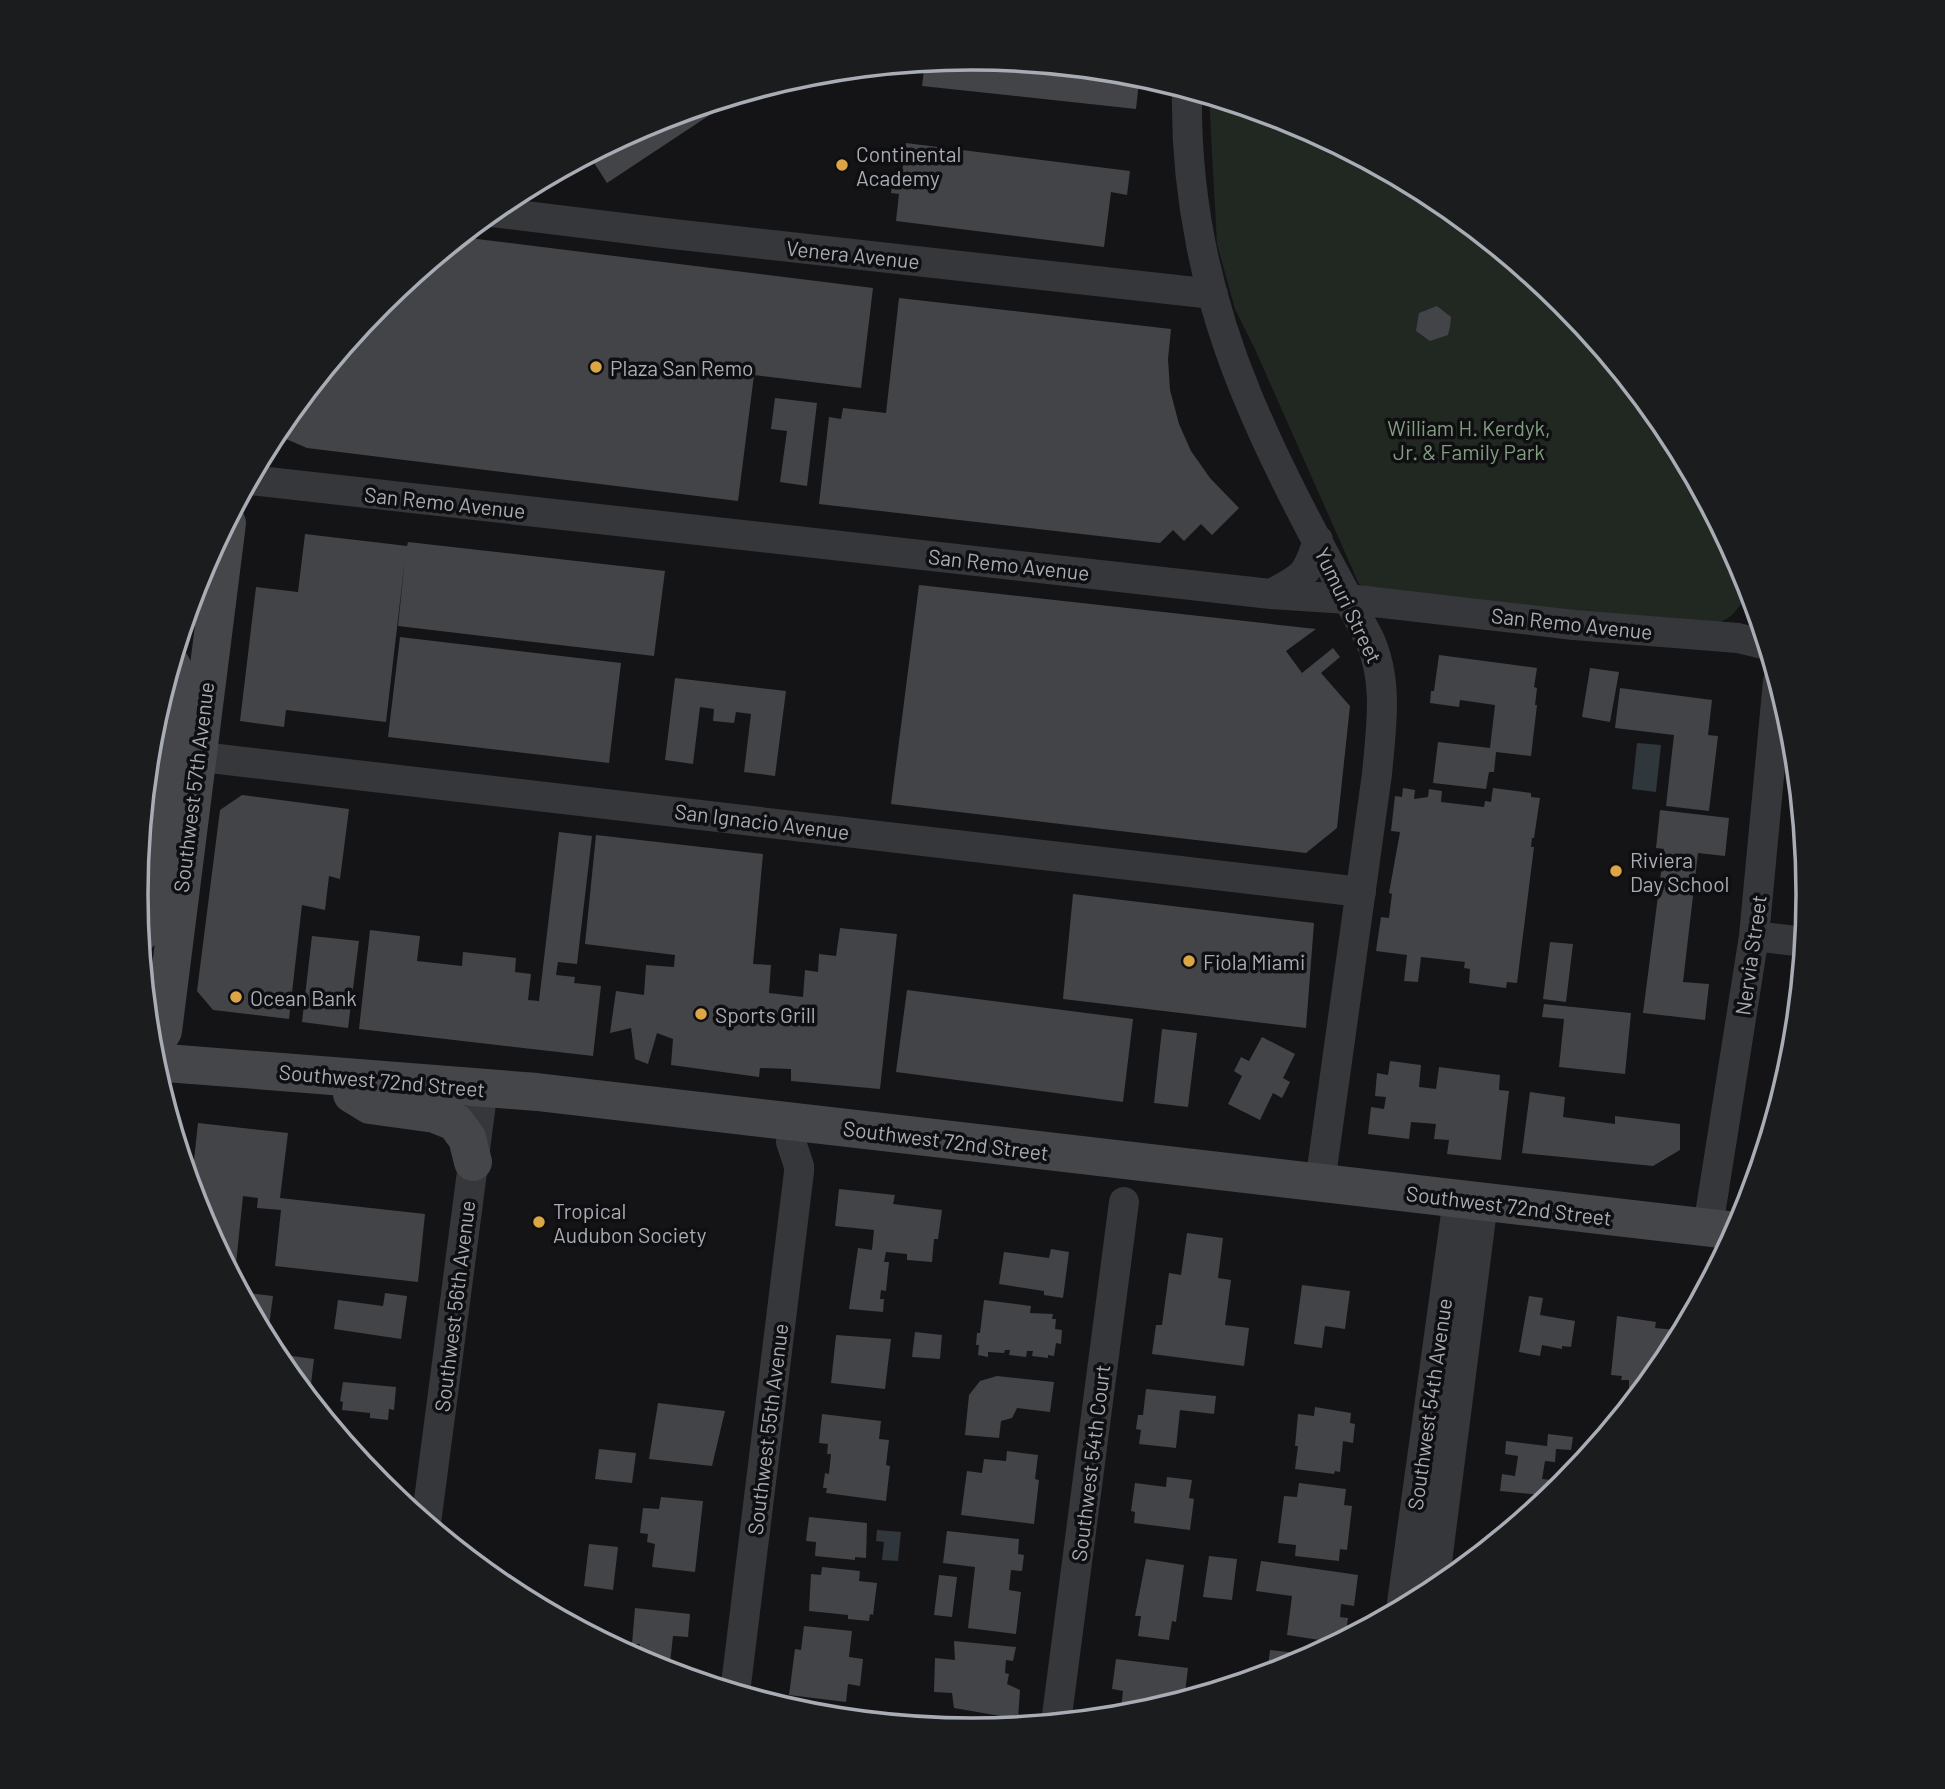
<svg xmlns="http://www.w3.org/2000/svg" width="1945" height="1789" font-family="Barlow,sans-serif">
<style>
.green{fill:#212822}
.water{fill:#2f373d}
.building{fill:#434448}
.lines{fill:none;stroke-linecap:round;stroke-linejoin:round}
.minor{stroke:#36373a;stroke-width:30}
.secondary{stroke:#44464a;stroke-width:38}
.poi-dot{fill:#dca546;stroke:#0f0f11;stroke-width:2.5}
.labels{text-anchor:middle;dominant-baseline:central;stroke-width:7;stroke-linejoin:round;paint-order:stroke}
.poi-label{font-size:21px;fill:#a8acb4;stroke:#0f0f11;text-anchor:start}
.street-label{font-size:21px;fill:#a8acb4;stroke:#0f0f11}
.park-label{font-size:21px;fill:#819d82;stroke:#0f0f11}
.rim{fill:none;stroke:#a8acb4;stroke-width:3.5}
</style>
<rect width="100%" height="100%" fill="#141416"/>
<!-- green -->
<path class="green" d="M 1209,96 L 1293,122 L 1438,199 L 1564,303 L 1668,430 L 1746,575 L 1750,589 C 1734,615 1732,622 1701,625 L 1374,591 L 1359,584 L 1255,349 L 1235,309 L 1217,244 Z"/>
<!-- water -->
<path class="water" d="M 1637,743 L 1661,745 L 1656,792 L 1632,789 Z
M 877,1530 L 901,1532 L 898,1561 L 882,1560 L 884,1542 L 876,1541 Z"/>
<!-- building -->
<path class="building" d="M 972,58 L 1126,73 L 1125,80 L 1139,82 L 1136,109 L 922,86 L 925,62 Z
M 740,95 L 607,183 L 589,155 L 653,121 Z
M 906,143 L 1130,171 L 1127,195 L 1111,192 L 1104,247 L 896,221 L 899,194 L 891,193 L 894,172 L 902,173 Z
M 461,237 L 873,288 L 861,388 L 754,375 L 738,501 L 307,448 L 286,439 L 278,428 L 381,303 Z
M 899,298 L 1171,329 L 1168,359 L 1170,390 L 1179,424 L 1191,451 L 1210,478 L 1239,508 L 1212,535 L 1201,524 L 1184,541 L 1173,530 L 1160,543 L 819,504 L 829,417 L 841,419 L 843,408 L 886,413 Z
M 1437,306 L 1451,317 L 1450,327 L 1448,335 L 1430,341 L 1416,331 L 1419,313 Z
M 775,398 L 817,403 L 807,486 L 780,482 L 787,431 L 771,429 Z
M 305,534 L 407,546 L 408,542 L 665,571 L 654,656 L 398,626 L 405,559 L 386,722 L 286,710 L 284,727 L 240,721 L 256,587 L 298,592 Z
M 919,585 L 1316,629 L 1286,651 L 1302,673 L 1333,648 L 1340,657 L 1321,673 L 1350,706 L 1337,828 L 1306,853 L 891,804 Z
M 400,637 L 621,663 L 609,763 L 388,737 Z
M 1439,655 L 1537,668 L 1534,687 L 1537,688 L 1535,705 L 1537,705 L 1531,756 L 1496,752 L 1494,772 L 1489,772 L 1486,789 L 1433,783 L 1438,742 L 1490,748 L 1495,705 L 1460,700 L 1459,707 L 1430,703 L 1431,691 L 1434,691 Z
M 1590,668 L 1619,672 L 1610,722 L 1582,717 Z
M 675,678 L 786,691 L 775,776 L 744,772 L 751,714 L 736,712 L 734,723 L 713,721 L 714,709 L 700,707 L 693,764 L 665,760 Z
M 1620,688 L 1712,700 L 1708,735 L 1718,736 L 1709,811 L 1666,806 L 1674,735 L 1615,728 Z
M 1403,788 L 1415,790 L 1414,799 L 1428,797 L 1429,789 L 1442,791 L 1441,802 L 1484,807 L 1485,801 L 1491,802 L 1493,788 L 1531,793 L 1531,797 L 1540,798 L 1534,838 L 1532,838 L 1531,847 L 1534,847 L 1517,983 L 1507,982 L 1506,988 L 1469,983 L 1470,969 L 1464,968 L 1465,962 L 1421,957 L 1418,982 L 1404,981 L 1407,955 L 1376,951 L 1381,917 L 1389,918 L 1392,894 L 1389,893 L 1400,832 L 1391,831 L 1395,796 L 1402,797 Z
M 242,795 L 349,809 L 340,879 L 329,876 L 325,910 L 302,905 L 289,1019 L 213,1010 L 197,991 L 220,810 Z
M 1660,810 L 1729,818 L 1725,856 L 1698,853 L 1683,982 L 1709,984 L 1705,1020 L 1643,1013 L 1664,849 L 1656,848 Z
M 559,832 L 592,836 L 577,964 L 558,962 L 556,975 L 575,977 L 574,983 L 601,986 L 593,1056 L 359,1029 L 370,930 L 420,936 L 417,961 L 462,966 L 463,952 L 516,958 L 515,972 L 531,974 L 528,1000 L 539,1001 Z
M 596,835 L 763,854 L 753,964 L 771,965 L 769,993 L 803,997 L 805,970 L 818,972 L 819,954 L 836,956 L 840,928 L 897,934 L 880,1089 L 791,1081 L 791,1069 L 760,1068 L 759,1077 L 671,1065 L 673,1039 L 657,1033 L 648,1064 L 635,1059 L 631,1028 L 610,1033 L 616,991 L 644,995 L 646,965 L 674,967 L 675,955 L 585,944 Z
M 1073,894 L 1314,923 L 1306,1028 L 1063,999 Z
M 312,936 L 359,941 L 348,1028 L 302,1022 Z
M 1550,942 L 1573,944 L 1566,1002 L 1543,999 Z
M 907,990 L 1133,1019 L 1123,1102 L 896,1072 Z
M 1544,1004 L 1631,1013 L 1625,1074 L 1559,1067 L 1564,1019 L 1542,1017 Z
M 1162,1029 L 1197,1033 L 1188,1107 L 1154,1103 Z
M 1262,1037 L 1295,1054 L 1283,1078 L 1290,1082 L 1282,1098 L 1273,1093 L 1260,1120 L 1228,1104 L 1242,1076 L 1234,1071 L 1241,1057 L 1249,1061 Z
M 1390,1061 L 1421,1065 L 1419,1087 L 1436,1089 L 1439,1067 L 1500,1075 L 1499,1090 L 1509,1091 L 1501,1160 L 1447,1154 L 1449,1140 L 1434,1139 L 1436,1124 L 1411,1122 L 1409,1139 L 1368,1134 L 1371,1107 L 1384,1109 L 1386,1097 L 1375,1096 L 1377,1073 L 1388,1075 Z
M 1530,1092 L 1565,1097 L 1563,1117 L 1615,1124 L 1615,1116 L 1680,1124 L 1680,1150 L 1653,1166 L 1522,1153 Z
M 198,1123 L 288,1133 L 280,1198 L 425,1214 L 418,1282 L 275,1266 L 281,1210 L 257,1208 L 258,1198 L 243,1196 L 236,1264 L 225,1263 L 199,1214 L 191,1188 Z
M 839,1189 L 895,1195 L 893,1204 L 942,1210 L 938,1239 L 934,1239 L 932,1262 L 907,1260 L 907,1254 L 886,1252 L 884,1262 L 889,1262 L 886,1291 L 881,1290 L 880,1299 L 884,1299 L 883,1312 L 849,1309 L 858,1248 L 872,1250 L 874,1230 L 835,1226 Z
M 1187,1233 L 1223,1238 L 1218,1278 L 1231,1280 L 1225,1325 L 1249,1328 L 1244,1366 L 1152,1354 L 1156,1325 L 1162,1325 L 1169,1273 L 1181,1275 Z
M 1051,1249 L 1069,1252 L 1063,1298 L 1044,1295 L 1044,1291 L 999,1284 L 1004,1252 L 1049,1258 Z
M 1302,1285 L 1350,1291 L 1345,1329 L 1325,1326 L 1322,1348 L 1294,1344 Z
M 241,1292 L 273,1296 L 267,1341 L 247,1304 Z
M 385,1293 L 407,1296 L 401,1339 L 334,1329 L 338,1300 L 383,1306 Z
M 1529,1296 L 1543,1298 L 1540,1315 L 1575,1321 L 1571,1347 L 1562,1346 L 1562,1349 L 1542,1345 L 1540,1356 L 1519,1352 Z
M 984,1300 L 1031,1306 L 1030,1313 L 1053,1314 L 1052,1319 L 1056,1319 L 1055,1329 L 1062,1330 L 1061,1344 L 1056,1343 L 1054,1356 L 1048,1355 L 1048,1358 L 1032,1356 L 1033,1351 L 1027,1351 L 1026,1357 L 1009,1355 L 1010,1350 L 1005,1350 L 1004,1353 L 988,1352 L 988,1357 L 978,1355 L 979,1345 L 976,1345 L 977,1333 L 980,1333 Z
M 1617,1316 L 1656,1322 L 1655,1328 L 1676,1330 L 1674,1349 L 1668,1360 L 1643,1390 L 1629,1389 L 1629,1380 L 1621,1380 L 1622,1376 L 1611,1375 Z
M 915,1332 L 942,1335 L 940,1359 L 912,1357 Z
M 836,1335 L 891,1339 L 885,1389 L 831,1383 Z
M 292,1356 L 314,1359 L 311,1384 L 296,1383 L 290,1376 Z
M 997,1376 L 1054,1382 L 1050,1412 L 1017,1408 L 1012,1418 L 1001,1421 L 999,1438 L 965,1435 L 969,1395 L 980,1381 Z
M 343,1382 L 396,1387 L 394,1410 L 389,1409 L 388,1420 L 370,1418 L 370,1413 L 342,1410 L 343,1402 L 340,1401 Z
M 1146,1389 L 1216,1396 L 1214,1414 L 1180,1410 L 1176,1448 L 1139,1444 L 1141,1430 L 1136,1429 L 1138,1415 L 1143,1415 Z
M 658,1403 L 725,1411 L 712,1466 L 649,1459 Z
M 1315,1407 L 1351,1413 L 1350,1423 L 1355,1424 L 1353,1443 L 1343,1441 L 1340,1472 L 1335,1471 L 1334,1474 L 1295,1469 L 1298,1446 L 1295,1446 L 1298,1414 L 1314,1416 Z
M 822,1414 L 881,1421 L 879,1439 L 889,1440 L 886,1465 L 890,1466 L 886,1501 L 826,1493 L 827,1488 L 823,1488 L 825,1473 L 829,1474 L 831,1454 L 827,1454 L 828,1444 L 819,1443 Z
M 1548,1434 L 1573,1437 L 1571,1450 L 1556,1449 L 1555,1462 L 1545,1461 L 1542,1479 L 1559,1481 L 1557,1492 L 1552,1496 L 1500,1491 L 1502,1474 L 1515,1476 L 1518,1456 L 1505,1454 L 1506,1441 L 1547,1446 Z
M 599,1449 L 636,1453 L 632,1483 L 595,1479 Z
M 1007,1451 L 1038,1455 L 1035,1479 L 1039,1480 L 1034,1524 L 961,1515 L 967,1471 L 982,1473 L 984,1459 L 1006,1461 Z
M 1167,1477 L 1192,1480 L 1189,1498 L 1194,1499 L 1190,1530 L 1134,1523 L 1135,1512 L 1131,1511 L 1135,1483 L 1166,1487 Z
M 1299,1483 L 1346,1489 L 1344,1505 L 1352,1506 L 1347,1550 L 1340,1549 L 1339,1561 L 1295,1556 L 1296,1545 L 1278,1543 L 1284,1496 L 1297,1497 Z
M 661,1497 L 703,1501 L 695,1572 L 652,1567 L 655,1544 L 647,1542 L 648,1534 L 640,1533 L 643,1508 L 659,1509 Z
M 809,1517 L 867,1523 L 866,1558 L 855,1557 L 855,1560 L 815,1556 L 816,1542 L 806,1541 Z
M 947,1531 L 1019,1539 L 1018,1554 L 1024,1555 L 1022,1571 L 1011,1570 L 1009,1590 L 1021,1592 L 1016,1634 L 968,1628 L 975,1567 L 943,1563 Z
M 589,1544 L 618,1547 L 613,1590 L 584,1586 Z
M 1209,1556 L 1237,1559 L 1232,1600 L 1203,1597 Z
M 1146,1559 L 1184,1565 L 1176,1622 L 1172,1621 L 1169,1640 L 1138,1636 L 1141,1616 L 1135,1616 Z
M 1261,1561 L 1358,1575 L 1354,1606 L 1341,1604 L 1340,1617 L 1348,1618 L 1345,1639 L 1339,1643 L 1287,1635 L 1292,1596 L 1256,1591 Z
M 822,1567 L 860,1571 L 859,1581 L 877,1583 L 873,1615 L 870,1614 L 869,1621 L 848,1619 L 848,1615 L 809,1611 L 811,1574 L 821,1575 Z
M 939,1575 L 957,1577 L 952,1617 L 934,1615 Z
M 635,1608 L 690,1614 L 688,1637 L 673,1636 L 669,1673 L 639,1660 L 640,1644 L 632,1644 Z
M 804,1626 L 852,1631 L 849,1657 L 863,1659 L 860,1686 L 848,1684 L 846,1702 L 789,1695 L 795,1649 L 801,1650 Z
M 954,1641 L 1016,1647 L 1013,1661 L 1006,1660 L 1005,1673 L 1009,1674 L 1007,1684 L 1020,1690 L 1018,1719 L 954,1708 L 952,1693 L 934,1692 L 935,1658 L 955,1660 Z
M 1270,1650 L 1315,1655 L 1292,1668 L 1267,1675 Z
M 1116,1659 L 1188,1668 L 1184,1700 L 1135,1715 L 1104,1718 L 1104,1714 L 1108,1715 L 1109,1708 L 1121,1709 L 1123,1691 L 1112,1689 Z
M 782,1706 L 856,1714 L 855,1720 L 809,1715 Z
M 937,1721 L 970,1725 L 969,1731 L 936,1728 Z"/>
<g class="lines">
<!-- minor -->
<path class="minor" d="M 1187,89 C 1185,194 1207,299 1247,395 C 1281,478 1327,559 1369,638 C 1389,681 1381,728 1377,774 L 1320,1183
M 492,212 L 664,233 L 1213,294
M 250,480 L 1271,594 L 1348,599 L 1574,625 L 1738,638 L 1767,645
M 1271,594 C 1303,577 1307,576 1318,540
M 176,754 L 1361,892
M 1754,936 L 1805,942
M 1708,1227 L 1754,936 L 1778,681
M 426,1523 L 483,1088
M 1433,1593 L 1483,1202
M 1401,1610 L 1458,1199
M 735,1693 L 799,1172 L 799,1166 L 791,1142 L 793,1122
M 1056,1723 L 1124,1202"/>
<!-- secondary -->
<path class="secondary" d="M 140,933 L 172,666
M 151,1048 L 163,1031 L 227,523
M 153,1062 L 537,1092 L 1737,1231
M 352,1094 L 370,1105 L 435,1114 L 455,1122 L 467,1138 L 473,1162"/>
</g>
<!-- markers -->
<g class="poi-dot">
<circle cx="842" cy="165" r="7"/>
<circle cx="596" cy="367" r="7"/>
<circle cx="1616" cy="871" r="7"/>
<circle cx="1189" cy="961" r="7"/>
<circle cx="236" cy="997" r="7"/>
<circle cx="701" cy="1014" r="7"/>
<circle cx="539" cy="1222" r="7"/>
</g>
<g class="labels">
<!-- poi labels -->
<g class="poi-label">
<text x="856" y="153">Continental<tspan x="856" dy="24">Academy</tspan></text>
<text x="610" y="367">Plaza San Remo</text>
<text x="1630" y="859">Riviera<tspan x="1630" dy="24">Day School</tspan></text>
<text x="1203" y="961">Fiola Miami</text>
<text x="250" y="997">Ocean Bank</text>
<text x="715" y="1014">Sports Grill</text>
<text x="553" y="1210">Tropical<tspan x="553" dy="24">Audubon Society</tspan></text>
</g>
<!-- street labels -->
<g class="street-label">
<text transform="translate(853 254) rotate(6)">Venera Avenue</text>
<text transform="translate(445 502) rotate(6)">San Remo Avenue</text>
<text transform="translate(1009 564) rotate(6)">San Remo Avenue</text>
<text transform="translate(1349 605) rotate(64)">Yumuri Street</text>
<text transform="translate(1572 623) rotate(6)">San Remo Avenue</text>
<text transform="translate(193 787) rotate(-83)">Southwest 57th Avenue</text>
<text transform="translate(762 821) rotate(7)">San Ignacio Avenue</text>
<text transform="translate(1750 955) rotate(-82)">Nervia Street</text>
<text transform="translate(382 1080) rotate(5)">Southwest 72nd Street</text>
<text transform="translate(946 1140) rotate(7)">Southwest 72nd Street</text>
<text transform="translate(1509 1205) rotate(7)">Southwest 72nd Street</text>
<text transform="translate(454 1306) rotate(-83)">Southwest 56th Avenue</text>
<text transform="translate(1429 1404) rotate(-82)">Southwest 54th Avenue</text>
<text transform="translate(767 1429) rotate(-83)">Southwest 55th Avenue</text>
<text transform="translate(1090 1463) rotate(-83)">Southwest 54th Court</text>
</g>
<!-- park labels -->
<g class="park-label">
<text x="1469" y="427">William H. Kerdyk,<tspan x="1469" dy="24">Jr. &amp; Family Park</tspan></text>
</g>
</g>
<!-- crop -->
<path d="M0 0H1945V1789H0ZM148 894a824 824 0 1 1 1648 0a824 824 0 1 1-1648 0Z" fill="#1b1c1e" fill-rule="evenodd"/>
<path class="rim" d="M148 894a824 824 0 1 1 1648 0a824 824 0 1 1-1648 0Z"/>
</svg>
